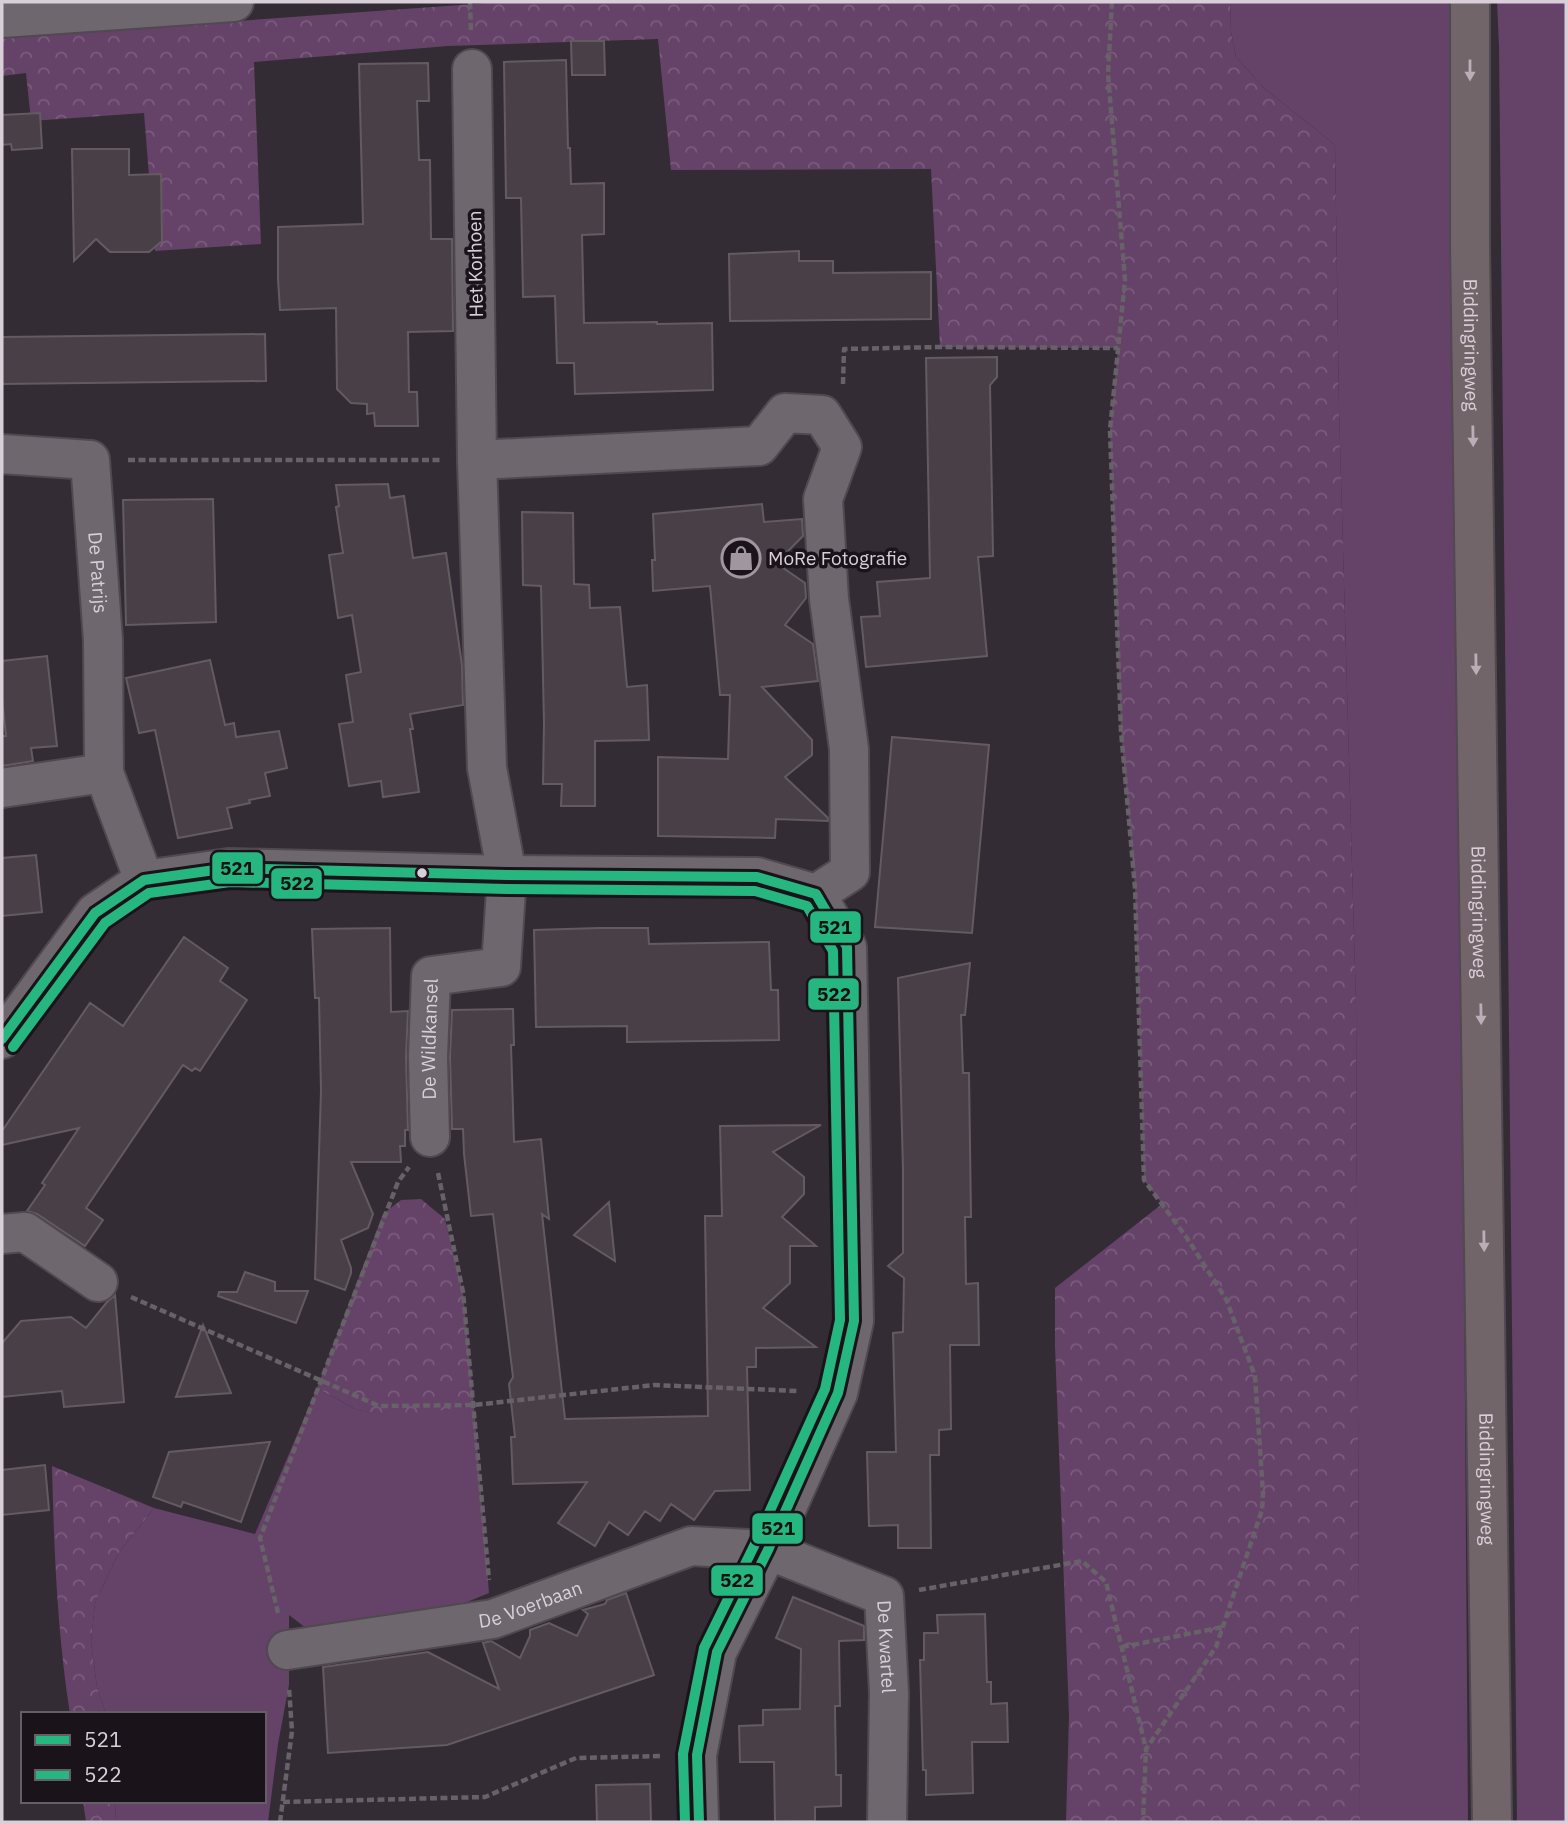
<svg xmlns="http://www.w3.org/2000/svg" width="1568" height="1824" font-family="'IBM Plex Sans',sans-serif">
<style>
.grass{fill:#654268}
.forest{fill:url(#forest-crowns)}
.building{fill:#484046;stroke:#645b61;stroke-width:2}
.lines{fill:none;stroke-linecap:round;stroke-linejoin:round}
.minor-casing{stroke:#504950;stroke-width:42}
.major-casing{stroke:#504950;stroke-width:42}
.path{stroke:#676268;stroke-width:4.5;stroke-dasharray:7 3.5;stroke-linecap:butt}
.minor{stroke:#6e686e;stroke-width:38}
.major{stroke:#72656a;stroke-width:38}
.bus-1-casing{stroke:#1a131a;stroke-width:16}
.bus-2-casing{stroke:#1a131a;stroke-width:16}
.bus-1{stroke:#26b680;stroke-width:10}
.bus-2{stroke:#26b680;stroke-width:10}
.oneway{fill:#baafb8}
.bus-dot{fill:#d9cfd9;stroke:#1a131a;stroke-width:2.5}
.labels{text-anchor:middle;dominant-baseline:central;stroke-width:7;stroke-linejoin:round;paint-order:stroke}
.street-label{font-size:19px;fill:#d9cfd9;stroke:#1a131a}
.poi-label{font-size:19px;fill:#d9cfd9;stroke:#1a131a;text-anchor:start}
.line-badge{stroke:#1a131a;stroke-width:2.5}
.pale-badge-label{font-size:19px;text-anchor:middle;font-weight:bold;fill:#111}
</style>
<defs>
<pattern id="forest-crowns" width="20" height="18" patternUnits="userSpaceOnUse" patternTransform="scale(1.75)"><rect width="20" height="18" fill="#654268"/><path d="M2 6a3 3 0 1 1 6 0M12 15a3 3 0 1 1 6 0" fill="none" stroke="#7a5c7d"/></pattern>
</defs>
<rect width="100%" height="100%" fill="#332c34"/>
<!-- grass -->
<path class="grass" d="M 1230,2 L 1455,2 L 1468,1822 L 1360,1822 L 1356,1006 L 1339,408 L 1335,145 L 1264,88 L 1236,57 L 1231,32 Z
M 1497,2 L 1566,2 L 1566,1822 L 1517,1822 L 1499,47 Z
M 317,1388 L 357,1410 L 400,1416 L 474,1405 L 489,1593 L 445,1611 L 311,1632 L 289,1615 L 289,1685 L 278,1744 L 268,1822 L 116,1822 L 115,1801 L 264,1801 L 264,1714 L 106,1714 L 97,1687 L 91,1642 L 95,1603 L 118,1554 L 154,1508 L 255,1534 Z"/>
<!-- forest -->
<path class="forest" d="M 502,2 L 1230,2 L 1231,32 L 1236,57 L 1264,88 L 1335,145 L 1339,408 L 1356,1006 L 1360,1822 L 1066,1822 L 1069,1716 L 1055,1346 L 1055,1288 L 1162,1204 L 1144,1180 L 1135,888 L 1121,731 L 1110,430 L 1118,348 L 940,347 L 931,169 L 671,170 L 658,39 L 448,46 L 254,62 L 261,244 L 155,251 L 144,113 L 31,121 L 26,73 L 2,76 L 2,38 Z
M 421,1199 L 445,1219 L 463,1292 L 474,1405 L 400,1417 L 357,1410 L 317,1388 L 383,1214 L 401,1200 Z
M 52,1466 L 154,1508 L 118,1554 L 95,1603 L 91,1642 L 97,1687 L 106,1714 L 70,1714 C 57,1631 54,1549 52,1466 Z
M 83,1801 L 115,1801 L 116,1822 L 86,1822 Z"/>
<!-- building -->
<path class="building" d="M 571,41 L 604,41 L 605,75 L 572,75 Z
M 566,60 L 568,148 L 570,148 L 571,184 L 604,183 L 604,234 L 582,235 L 584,323 L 657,322 L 657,324 L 712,323 L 713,390 L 575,394 L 574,363 L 557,363 L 555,296 L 523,297 L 521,198 L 506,198 L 504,62 Z
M 428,63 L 429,101 L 417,101 L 419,160 L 430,160 L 431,239 L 452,239 L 453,331 L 408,332 L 409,392 L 417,392 L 418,426 L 375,426 L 374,413 L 367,414 L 367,404 L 351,403 L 337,389 L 336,308 L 280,310 L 278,279 L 278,227 L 363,224 L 359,64 Z
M 40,113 L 42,148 L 12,150 L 11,144 L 2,145 L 2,115 Z
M 72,149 L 129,149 L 129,175 L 161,174 L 162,241 L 149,252 L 110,252 L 96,239 L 74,261 Z
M 799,251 L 799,261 L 833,261 L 833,273 L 931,272 L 931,319 L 730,321 L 729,254 Z
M 265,334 L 266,381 L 2,384 L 2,337 Z
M 997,357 L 997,377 L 990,385 L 993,556 L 978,557 L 987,656 L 866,667 L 861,617 L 880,616 L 877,582 L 930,578 L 926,358 Z
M 388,484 L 390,498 L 404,496 L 413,558 L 446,553 L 462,665 L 463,705 L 410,714 L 413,729 L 410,729 L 419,792 L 383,797 L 381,781 L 349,786 L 339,724 L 353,722 L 346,675 L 361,672 L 352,615 L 338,618 L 329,555 L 343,553 L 336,507 L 339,506 L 336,485 Z
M 213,499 L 216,622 L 126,625 L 123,500 Z
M 762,504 L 764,522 L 802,519 L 803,536 L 776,563 L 805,583 L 806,598 L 785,625 L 813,644 L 818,681 L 762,687 L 812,740 L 812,755 L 785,777 L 828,818 L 828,821 L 776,819 L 775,838 L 658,836 L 658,757 L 728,759 L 730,695 L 720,695 L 710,586 L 653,591 L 652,560 L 655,560 L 653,514 Z
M 522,512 L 573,513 L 574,584 L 589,585 L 590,608 L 620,607 L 627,687 L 647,685 L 649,740 L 595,741 L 595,806 L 561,806 L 562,784 L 543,784 L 544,723 L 541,586 L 523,585 Z
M 47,656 L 57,746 L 31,748 L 33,761 L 2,766 L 2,736 L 6,736 L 2,699 L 2,661 Z
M 210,660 L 225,725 L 234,723 L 236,737 L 279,731 L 287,768 L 265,773 L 270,796 L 249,800 L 250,803 L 227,808 L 232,828 L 178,838 L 155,730 L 139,733 L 126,678 Z
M 892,737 L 989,745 L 972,933 L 875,927 Z
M 36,855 L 42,912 L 2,916 L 2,858 Z
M 390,928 L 391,1012 L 408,1011 L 406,1057 L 408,1130 L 405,1130 L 405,1146 L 400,1146 L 401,1162 L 351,1162 L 373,1214 L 368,1228 L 341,1240 L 351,1268 L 351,1273 L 345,1290 L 315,1279 L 321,1091 L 319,998 L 315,998 L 312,929 Z
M 599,928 L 648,928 L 649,944 L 769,942 L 771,990 L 778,990 L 779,1040 L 627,1042 L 627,1026 L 536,1027 L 534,930 Z
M 184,937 L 228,968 L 220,981 L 247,1000 L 200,1071 L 195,1068 L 192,1071 L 183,1065 L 86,1208 L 103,1220 L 85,1246 L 37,1214 L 27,1211 L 45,1185 L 42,1183 L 79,1128 L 2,1145 L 2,1131 L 90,1003 L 123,1026 Z
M 970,963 L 965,1015 L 961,1015 L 963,1073 L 969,1073 L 971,1217 L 965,1217 L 966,1284 L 978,1283 L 979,1345 L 950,1345 L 951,1429 L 939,1430 L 939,1455 L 930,1455 L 931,1548 L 898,1548 L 898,1525 L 869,1526 L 867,1452 L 896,1452 L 893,1333 L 903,1332 L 904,1278 L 888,1266 L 903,1253 L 903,1170 L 898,978 Z
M 513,1009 L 514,1045 L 511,1045 L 514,1142 L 541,1139 L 549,1219 L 542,1214 L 565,1419 L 708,1416 L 705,1216 L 722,1216 L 720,1126 L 821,1125 L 773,1152 L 804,1177 L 804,1194 L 782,1217 L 816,1246 L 790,1246 L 790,1283 L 763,1308 L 816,1347 L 756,1348 L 756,1367 L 747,1367 L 750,1490 L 715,1491 L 694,1520 L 671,1504 L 660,1521 L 645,1511 L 628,1535 L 609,1522 L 595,1546 L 558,1523 L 587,1482 L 513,1484 L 511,1437 L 515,1437 L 509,1384 L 513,1377 L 493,1214 L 471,1216 L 464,1154 L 463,1129 L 452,1129 L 450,1057 L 452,1010 Z
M 609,1202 L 615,1261 L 574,1235 Z
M 245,1272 L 275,1282 L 275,1291 L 308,1291 L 296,1323 L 218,1296 L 219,1292 L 237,1292 Z
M 115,1295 L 124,1402 L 64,1407 L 62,1391 L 2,1397 L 2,1343 L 21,1321 L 71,1317 L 86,1328 L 107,1302 Z
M 203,1325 L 231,1393 L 176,1397 Z
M 270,1442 L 241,1522 L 183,1502 L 181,1507 L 153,1497 L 169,1452 Z
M 45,1465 L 49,1510 L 2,1515 L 2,1470 Z
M 626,1593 L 654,1675 L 447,1745 L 328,1753 L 323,1667 L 428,1652 L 499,1689 L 483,1643 L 491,1641 L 520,1658 L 530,1636 L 530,1630 L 549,1623 L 577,1636 L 588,1614 L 583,1610 L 605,1604 L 607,1600 Z
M 793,1597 L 864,1626 L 864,1640 L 839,1641 L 840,1706 L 835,1706 L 836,1775 L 841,1775 L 841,1806 L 815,1807 L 815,1821 L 775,1822 L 774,1762 L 740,1762 L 739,1726 L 763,1725 L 763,1710 L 800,1709 L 801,1649 L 776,1638 Z
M 985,1614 L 987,1682 L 991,1682 L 991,1704 L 1007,1703 L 1008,1742 L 972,1742 L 973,1793 L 926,1795 L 926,1770 L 923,1770 L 920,1660 L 924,1660 L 924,1633 L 938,1633 L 937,1615 Z
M 650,1784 L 651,1822 L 597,1822 L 596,1785 Z"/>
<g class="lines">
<!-- minor casing -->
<g class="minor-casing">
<g id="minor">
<path d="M 2,18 L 234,2"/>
<path id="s1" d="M 2,454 L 90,460 L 103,640 L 104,773 L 144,880"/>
<path d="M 477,460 L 759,446 L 785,413 L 822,415 L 842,447 L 823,499 L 829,599 L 849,749 L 850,872 L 816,894"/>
<path d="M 2,788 L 104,773"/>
<path d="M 2,1039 L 95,913 L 144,880 L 229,868 L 507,875 L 757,877 L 816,894 L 847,947 L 854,1321 L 838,1393 L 768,1550 L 717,1652 L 697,1755 L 699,1822"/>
<path id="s2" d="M 430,1137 L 428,1057 L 431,976 L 501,967 L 507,875 L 487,768 L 477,460 L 472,69"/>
<path d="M 2,1234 L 25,1232 L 98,1282"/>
<path id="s3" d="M 287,1650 L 493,1619 L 691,1546 L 768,1550 L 884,1596 L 889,1693 L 887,1822"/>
</g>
</g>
<!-- major casing -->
<g class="major-casing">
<g id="major">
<path id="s4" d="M 1470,2 L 1470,245 L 1492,1822"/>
</g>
</g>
<!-- path -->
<path class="path" d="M 470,2 L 471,33
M 1112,2 L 1108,74 L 1125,280 L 1110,430 L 1121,731 L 1135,888 L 1144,1180 L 1187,1238 L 1226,1299 L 1255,1376 L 1263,1493 L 1262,1510 L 1216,1647 L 1146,1749 L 1143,1822
M 843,384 L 844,349 L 940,347 L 1118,348
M 128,460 L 441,460
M 438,1173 L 463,1292 L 489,1580
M 131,1297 L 379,1406 L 474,1405 L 654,1385 L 798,1391
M 919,1590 L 1082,1561 L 1106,1582 L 1146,1749
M 278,1613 L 260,1538 L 398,1182 L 409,1167
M 1122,1647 L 1223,1627
M 283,1802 L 485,1797 L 576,1758 L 661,1756
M 280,1822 L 292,1731 L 289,1688"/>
<!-- minor -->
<use href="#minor" class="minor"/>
<!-- major -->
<use href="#major" class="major"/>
<!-- bus-1 casing -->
<g class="bus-1-casing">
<path id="bus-1" d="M 2,1039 L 95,913 L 144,880 L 229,868 L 507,875 L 757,877 L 816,894 L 847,947 L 854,1321 L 838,1393 L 768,1550 L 717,1652 L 697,1755 L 699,1822"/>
</g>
<!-- bus-2 casing -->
<g class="bus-2-casing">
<path id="bus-2" d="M 13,1047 L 105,923 L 149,893 L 230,882 L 507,889 L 755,891 L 807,906 L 833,951 L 840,1320 L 825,1389 L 755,1544 L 704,1648 L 683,1754 L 685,1822"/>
</g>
<!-- bus-1 -->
<use href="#bus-1" class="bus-1"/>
<!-- bus-2 -->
<use href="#bus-2" class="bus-2"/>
</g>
<!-- one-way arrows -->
<defs><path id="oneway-solid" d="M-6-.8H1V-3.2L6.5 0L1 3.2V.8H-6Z" transform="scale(1.75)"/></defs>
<g class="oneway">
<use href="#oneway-solid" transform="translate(1470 70) rotate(90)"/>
<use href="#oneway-solid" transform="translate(1473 436) rotate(89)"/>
<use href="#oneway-solid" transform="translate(1476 664) rotate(89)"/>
<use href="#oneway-solid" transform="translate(1481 1014) rotate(89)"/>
<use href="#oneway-solid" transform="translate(1484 1241) rotate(89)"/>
</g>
<!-- icons -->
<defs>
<g id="shop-ring" transform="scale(2.0125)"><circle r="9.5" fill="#1a131a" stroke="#9f969f" stroke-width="1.5"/><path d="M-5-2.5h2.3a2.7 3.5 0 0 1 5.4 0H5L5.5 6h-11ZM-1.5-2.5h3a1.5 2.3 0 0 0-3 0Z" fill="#9f969f"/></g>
</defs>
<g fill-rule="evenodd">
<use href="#shop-ring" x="741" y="558"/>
</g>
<!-- markers -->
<circle class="bus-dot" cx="422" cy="873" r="6"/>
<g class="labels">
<!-- street labels -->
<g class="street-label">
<text transform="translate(475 264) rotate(-91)">Het Korhoen</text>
<text stroke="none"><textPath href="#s4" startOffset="343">Biddingringweg</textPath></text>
<text stroke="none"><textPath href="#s1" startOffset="201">De Patrijs</textPath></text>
<text stroke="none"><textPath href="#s4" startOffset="910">Biddingringweg</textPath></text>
<text stroke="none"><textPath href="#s2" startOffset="98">De Wildkansel</textPath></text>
<text stroke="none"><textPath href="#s4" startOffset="1477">Biddingringweg</textPath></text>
<text stroke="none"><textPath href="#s3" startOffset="248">De Voerbaan</textPath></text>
<text stroke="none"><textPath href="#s3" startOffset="672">De Kwartel</textPath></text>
</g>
<!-- poi labels -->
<g class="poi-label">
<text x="768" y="558">MoRe Fotografie</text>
</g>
</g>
<g class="line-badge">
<rect x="211" y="851" width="53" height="34" rx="7" fill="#26b680"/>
<rect x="270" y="867" width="53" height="33" rx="7" fill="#26b680"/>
<rect x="809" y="910" width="53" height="34" rx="7" fill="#26b680"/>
<rect x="807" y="977" width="53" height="34" rx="7" fill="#26b680"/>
<rect x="751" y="1512" width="53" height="33" rx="7" fill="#26b680"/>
<rect x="710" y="1564" width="54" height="33" rx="7" fill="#26b680"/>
</g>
<g class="pale-badge-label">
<text x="237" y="875">521</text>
<text x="297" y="890">522</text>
<text x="835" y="934">521</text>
<text x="834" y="1001">522</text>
<text x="778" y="1535">521</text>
<text x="737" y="1587">522</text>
</g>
<!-- border -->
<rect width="1568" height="1824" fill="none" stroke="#d9cfd9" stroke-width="7"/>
<!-- legend -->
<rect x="21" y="1712" width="245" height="91" fill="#1a131a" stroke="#665e66" stroke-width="2"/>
<rect x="35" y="1735" width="35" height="10" fill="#26b680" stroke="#665e66" stroke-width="2"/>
<text x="84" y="1747" font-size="21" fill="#d9cfd9">521</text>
<rect x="35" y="1770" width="35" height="10" fill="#26b680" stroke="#665e66" stroke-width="2"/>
<text x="84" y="1782" font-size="21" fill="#d9cfd9">522</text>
</svg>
